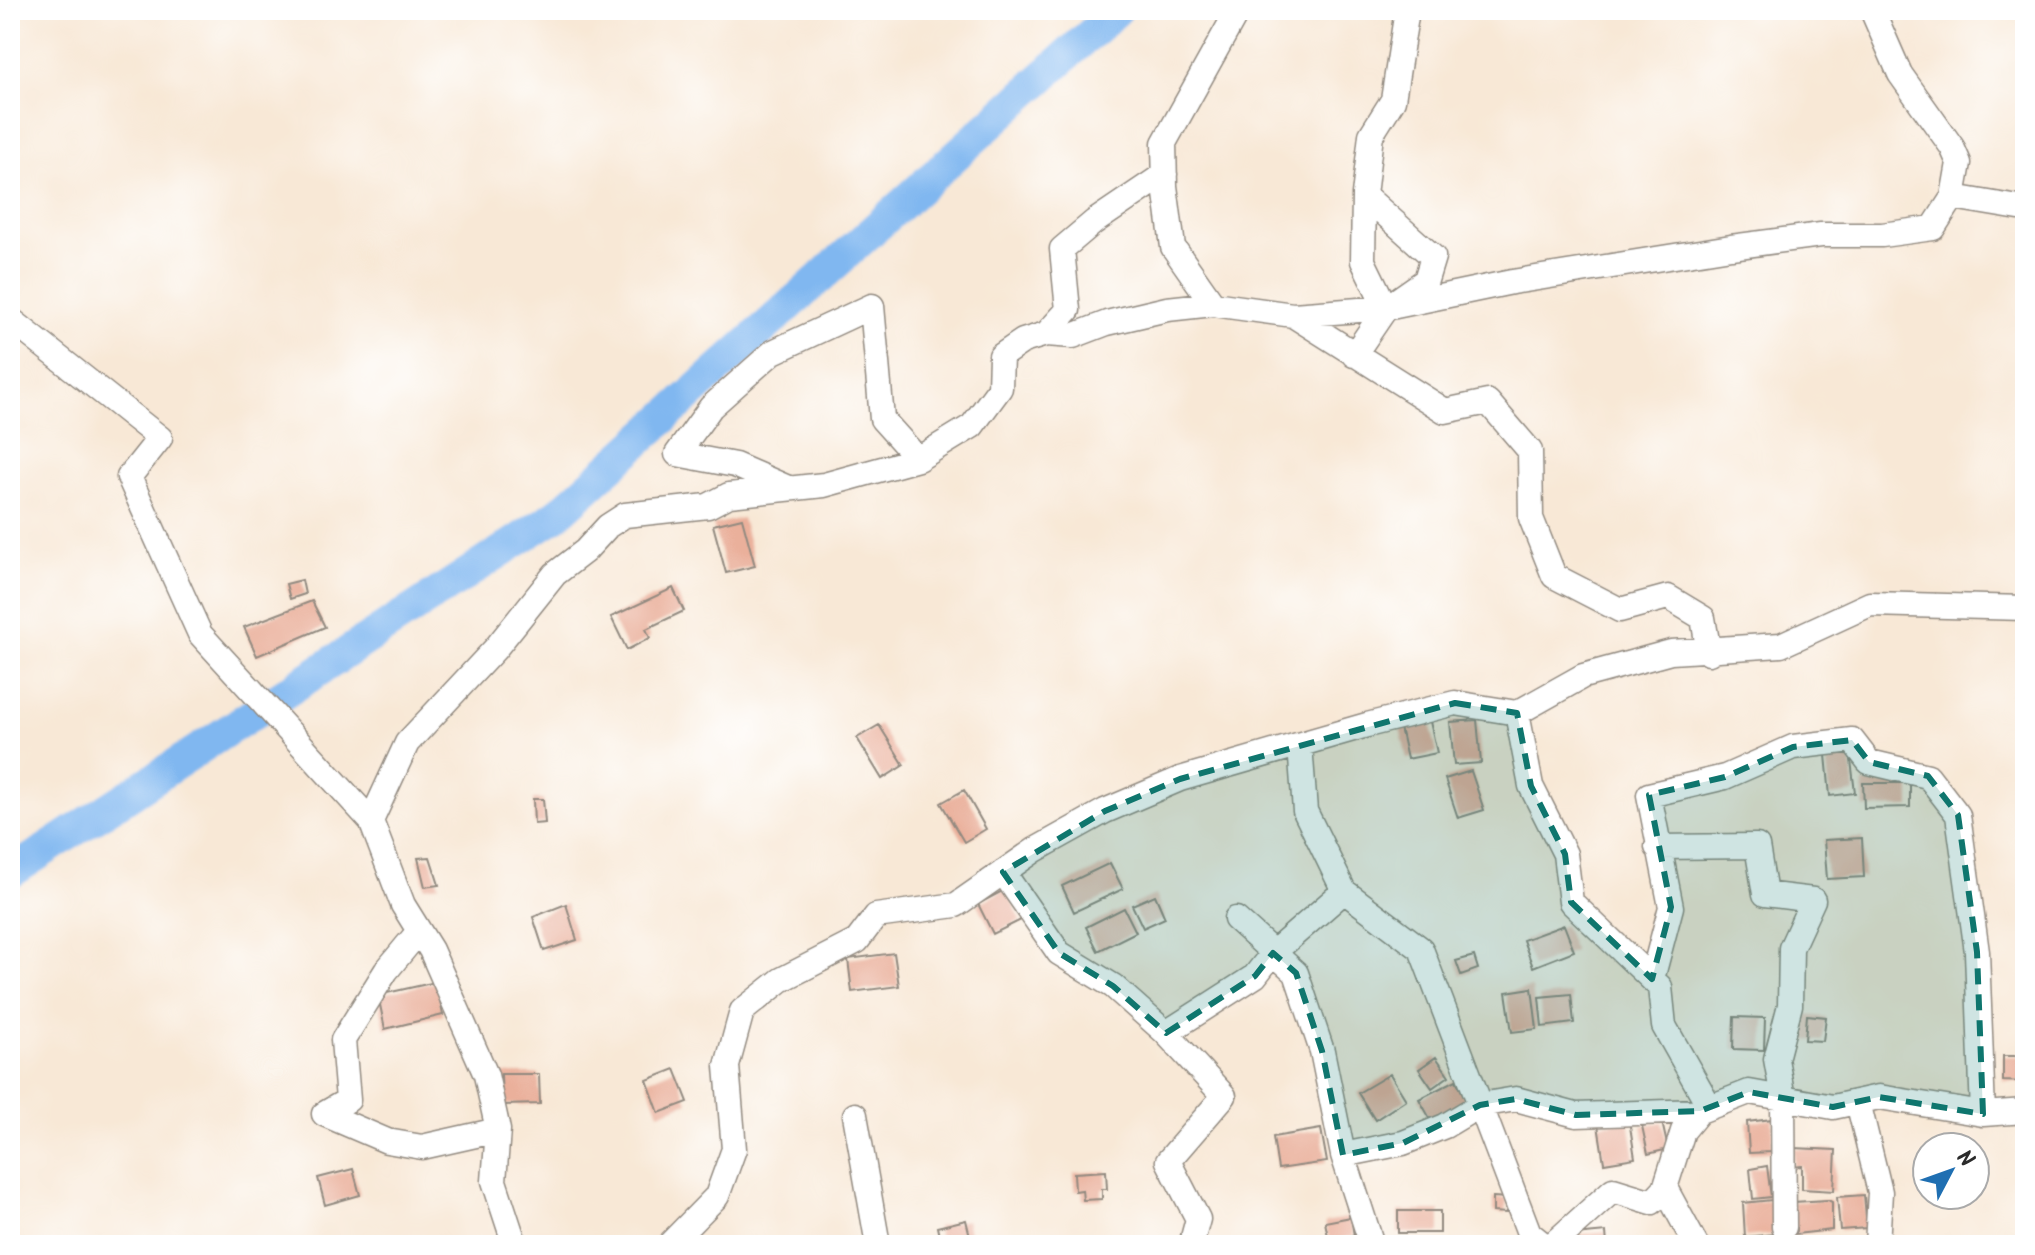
<svg xmlns="http://www.w3.org/2000/svg" width="2035" height="1255" font-family="Kalam,sans-serif">
<style>
.lines{fill:none;stroke-linecap:round;stroke-linejoin:round}
.river{stroke:#80b7f0;stroke-width:32}
.building{fill:#eab09b}
.minor-casing{stroke:#928a80;stroke-width:27}
.minor{stroke:#fff;stroke-width:24}
.marked{fill:#0f766e;fill-opacity:0.2;stroke:#0f766e;stroke-width:6;stroke-dasharray:16 10;stroke-linejoin:round}
</style>
<rect width="100%" height="100%" fill="#fff"/>
<filter id="ink" filterUnits="userSpaceOnUse"><feTurbulence type="fractalNoise" baseFrequency=".0125" numOctaves="2"/><feDisplacementMap in="SourceGraphic" scale="16" xChannelSelector="R" yChannelSelector="G"/><feConvolveMatrix kernelMatrix="1 2 1 2 8 2 1 2 1" color-interpolation-filters="sRGB"/></filter>
<filter id="wash" filterUnits="userSpaceOnUse"><feTurbulence type="fractalNoise" baseFrequency=".006" numOctaves="4" result="noise"/><feDisplacementMap in="SourceGraphic" scale="32" xChannelSelector="R" yChannelSelector="G"/><feGaussianBlur stdDeviation="1.8" result="paint"/><feColorMatrix in="noise" values="0 0 0 0 0 0 0 0 0 0 0 0 0 0 0 0 0 1.4 0 .05"/><feComposite in="paint" operator="in"/></filter>
<g filter="url(#wash)">
<rect width="100%" height="100%" fill="#f8e8d6"/>
<g class="lines">
<!-- river -->
<path class="river" d="M 10,873 L 558,514 L 1117,10"/>
</g>
<g id="blocks">
<!-- building -->
<path class="building" d="M 742,518 L 755,566 L 726,573 L 713,525 Z
M 302,580 L 305,594 L 290,599 L 286,584 Z
M 673,588 L 684,611 L 646,629 L 650,638 L 627,650 L 611,617 Z
M 312,601 L 325,627 L 257,656 L 244,627 Z
M 1429,717 L 1437,753 L 1407,759 L 1399,723 Z
M 1477,720 L 1481,763 L 1454,765 L 1450,722 Z
M 879,725 L 904,765 L 882,779 L 857,738 Z
M 1850,752 L 1855,793 L 1830,796 L 1826,755 Z
M 1471,771 L 1484,810 L 1458,818 L 1445,779 Z
M 1863,783 L 1910,783 L 1910,807 L 1864,808 Z
M 964,790 L 986,829 L 964,842 L 941,803 Z
M 533,799 L 543,799 L 545,823 L 534,824 Z
M 1862,838 L 1864,877 L 1827,879 L 1824,840 Z
M 430,857 L 439,885 L 425,887 L 418,858 Z
M 1110,863 L 1123,889 L 1074,912 L 1062,886 Z
M 1006,889 L 1021,920 L 993,934 L 978,904 Z
M 1155,895 L 1165,918 L 1143,928 L 1132,905 Z
M 566,904 L 577,940 L 544,951 L 533,917 Z
M 1124,908 L 1136,932 L 1098,951 L 1086,927 Z
M 1564,925 L 1574,951 L 1533,967 L 1523,940 Z
M 894,953 L 899,986 L 852,992 L 848,959 Z
M 1474,956 L 1478,969 L 1461,975 L 1456,961 Z
M 436,982 L 443,1015 L 385,1029 L 378,995 Z
M 1532,988 L 1537,1029 L 1512,1032 L 1506,992 Z
M 1571,994 L 1574,1023 L 1542,1027 L 1539,997 Z
M 1807,1015 L 1826,1017 L 1823,1041 L 1805,1040 Z
M 1734,1017 L 1765,1018 L 1764,1050 L 1733,1049 Z
M 2003,1056 L 2025,1056 L 2025,1082 L 2003,1081 Z
M 1436,1057 L 1449,1076 L 1432,1088 L 1419,1069 Z
M 675,1069 L 688,1102 L 659,1113 L 647,1080 Z
M 501,1074 L 539,1074 L 540,1104 L 502,1105 Z
M 1390,1074 L 1406,1100 L 1375,1120 L 1358,1093 Z
M 1456,1080 L 1468,1103 L 1432,1122 L 1419,1099 Z
M 1773,1119 L 1772,1152 L 1749,1153 L 1747,1122 Z
M 1629,1120 L 1635,1158 L 1604,1163 L 1598,1125 Z
M 1662,1122 L 1668,1149 L 1648,1154 L 1642,1126 Z
M 1321,1129 L 1327,1162 L 1278,1169 L 1273,1137 Z
M 1794,1148 L 1836,1150 L 1834,1191 L 1802,1189 L 1802,1166 L 1794,1167 Z
M 1767,1166 L 1771,1197 L 1753,1199 L 1750,1169 Z
M 353,1169 L 360,1195 L 325,1205 L 318,1178 Z
M 1106,1171 L 1107,1189 L 1102,1189 L 1102,1199 L 1083,1200 L 1082,1190 L 1075,1191 L 1074,1173 Z
M 1864,1195 L 1867,1228 L 1840,1230 L 1837,1197 Z
M 1493,1197 L 1507,1198 L 1506,1213 L 1493,1212 Z
M 1772,1200 L 1776,1234 L 1745,1237 L 1743,1203 Z
M 1828,1200 L 1832,1202 L 1832,1230 L 1796,1234 L 1793,1202 Z
M 1398,1211 L 1440,1211 L 1440,1233 L 1398,1233 Z
M 1351,1217 L 1354,1236 L 1329,1241 L 1325,1222 Z
M 966,1220 L 971,1240 L 941,1245 L 937,1227 Z
M 1606,1232 L 1607,1245 L 1576,1245 L 1575,1235 Z
M 1798,1239 L 1830,1239 L 1831,1245 L 1798,1245 Z"/>
</g>
</g>
<g filter="url(#ink)">
<use href="#blocks" fill-opacity="0" stroke="#928a80" stroke-width="2"/>
<g class="lines">
<!-- minor casing -->
<g class="minor-casing">
<path id="minor" d="M 1364,195 L 1371,135 L 1393,100 L 1407,10
M 1953,197 L 2025,209
M 1213,304 L 1173,247 L 1165,186 L 1164,143 L 1238,10
M 1293,315 L 1445,411 L 1488,402 L 1530,451 L 1531,518 L 1554,576 L 1620,610 L 1668,597 L 1703,618 L 1709,653
M 10,319 L 160,438 L 129,477 L 200,634 L 371,821
M 1046,334 L 1068,310 L 1062,249 L 1094,222 L 1165,174
M 1354,355 L 1386,308 L 1426,280 L 1433,257 L 1364,195 L 1363,261 L 1386,308
M 788,488 L 735,465 L 677,454 L 711,407 L 773,352 L 872,306 L 882,419 L 918,459
M 1517,713 L 1531,786 L 1565,854 L 1571,902 L 1660,987 L 1664,1026 L 1707,1102 L 1683,1131 L 1665,1188 L 1696,1245
M 1300,745 L 1305,811 L 1344,891 L 1421,949 L 1529,1233 L 1544,1245
M 1657,847 L 1757,846 L 1765,894 L 1813,900 L 1791,948 L 1790,1005 L 1776,1059 L 1783,1098 L 1784,1227
M 1003,872 L 1059,953 L 1113,986 L 1166,1033 L 1255,976 L 1273,953 L 1344,891
M 1236,919 L 1296,973 L 1322,1051 L 1343,1155 L 1372,1245
M 419,931 L 386,971 L 343,1040 L 348,1100 L 324,1114 L 387,1141 L 422,1147 L 498,1130
M 1652,979 L 1671,907 L 1649,795 L 1725,777 L 1793,747 L 1852,740 L 1869,762 L 1928,776 L 1958,815 L 1977,952 L 1983,1114
M 1166,1033 L 1224,1096 L 1168,1161 L 1198,1219 L 1191,1245
M 1858,1102 L 1880,1192 L 1877,1245
M 855,1115 L 878,1245
M 1343,1155 L 1403,1143 L 1445,1126 L 1480,1105 L 1516,1099 L 1576,1115 L 1700,1111 L 1749,1092 L 1833,1107 L 1879,1097 L 1983,1114 L 2025,1111
M 515,1245 L 494,1181 L 498,1130 L 486,1075 L 431,950 L 403,905 L 371,821 L 407,743 L 495,649 L 555,574 L 585,551 L 608,526 L 625,515 L 708,506 L 729,495 L 824,485 L 918,459 L 972,426 L 1000,388 L 1001,356 L 1023,341 L 1046,334 L 1073,336 L 1107,323 L 1167,309 L 1213,304 L 1293,315 L 1386,308 L 1512,282 L 1731,247 L 1821,235 L 1882,235 L 1933,228 L 1953,197 L 1959,163 L 1952,147 L 1900,74 L 1872,10
M 669,1245 L 717,1196 L 734,1149 L 727,1066 L 742,1011 L 781,980 L 857,941 L 876,916 L 956,905 L 1035,850 L 1105,811 L 1180,779 L 1367,725 L 1455,703 L 1517,713 L 1583,676 L 1671,652 L 1781,645 L 1870,604 L 2025,608
M 1552,1245 L 1613,1190 L 1652,1202 L 1665,1188"/>
</g>
<!-- minor -->
<use href="#minor" class="minor"/>
</g>
</g>
<!-- marked area -->
<path class="marked" d="M 1455,703 L 1517,713 L 1531,786 L 1565,854 L 1571,902 L 1652,979 L 1671,907 L 1649,795 L 1725,777 L 1793,747 L 1852,740 L 1869,762 L 1928,776 L 1958,815 L 1977,952 L 1983,1114 L 1879,1097 L 1833,1107 L 1749,1092 L 1700,1111 L 1576,1115 L 1516,1099 L 1480,1105 L 1403,1143 L 1343,1155 L 1322,1051 L 1296,973 L 1273,953 L 1255,976 L 1166,1033 L 1113,986 L 1059,953 L 1003,872 L 1105,811 L 1180,779 Z"/>
<!-- margin -->
<rect width="2035" height="1255" fill="none" stroke="#fff" stroke-width="40"/>
<!-- north arrow -->
<g transform="translate(1951 1171) rotate(49)"><circle r="38" fill="#ffffff" stroke="#aaaaaa" stroke-width="2"/>
<path d="M0-6L14 30L0 20L-14 30Z" fill="#1f6fb2"/>
<text y="-12" font-size="22" font-weight="bold" text-anchor="middle" fill="#2b2b2b">N</text>
</g>
</svg>
